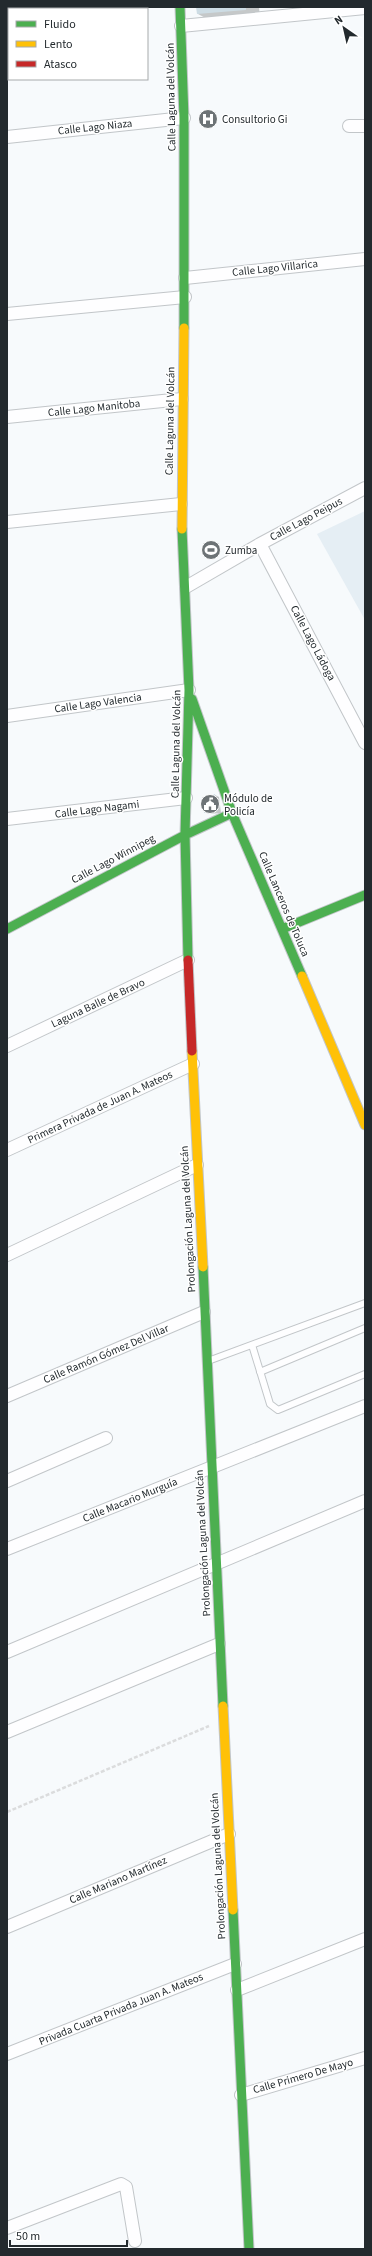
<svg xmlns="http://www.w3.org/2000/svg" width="372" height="2256" font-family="'Source Sans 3',sans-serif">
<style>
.built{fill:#e5eef4}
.shadow{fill:#0003}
.building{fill:#cddce4}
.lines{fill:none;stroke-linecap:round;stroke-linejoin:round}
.lane-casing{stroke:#c2c6c9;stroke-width:8}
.street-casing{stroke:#c2c6c9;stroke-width:14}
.fast-casing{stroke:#c2c6c9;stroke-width:11}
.slow-casing{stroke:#c2c6c9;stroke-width:11}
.jam-casing{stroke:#c2c6c9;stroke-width:11}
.path{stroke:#dbdcdd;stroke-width:2.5;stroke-dasharray:4 2;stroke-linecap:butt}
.lane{stroke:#fefeff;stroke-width:6}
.street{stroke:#fefeff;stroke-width:12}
.fast{stroke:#4caf50;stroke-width:9}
.slow{stroke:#ffc107;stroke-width:9}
.jam{stroke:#c62828;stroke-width:9}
.labels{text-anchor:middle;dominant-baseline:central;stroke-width:3;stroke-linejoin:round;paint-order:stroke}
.street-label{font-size:11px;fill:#232a2e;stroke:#fff}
.poi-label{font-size:11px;fill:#232a2e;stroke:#fff;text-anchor:start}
</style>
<rect width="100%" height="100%" fill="#f7fafc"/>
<!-- built -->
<path class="built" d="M 365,511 L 365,620 L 317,534 Z"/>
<!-- shadow -->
<path class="shadow" d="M 197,7 L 259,7 L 260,19 L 213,22 L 198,14 Z
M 215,795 L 219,797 L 221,813 L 209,814 L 205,812 Z"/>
<!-- building -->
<path class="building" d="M 196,7 L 246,7 L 246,10 L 197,14 Z
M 215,794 L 217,811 L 204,813 L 204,798 Z"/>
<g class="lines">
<!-- lane casing -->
<g class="lane-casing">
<path id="lane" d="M 252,1345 L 270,1404 L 278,1410 L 365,1374
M 208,1361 L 365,1303
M 260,1372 L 365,1328"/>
</g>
<!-- street casing -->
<g class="street-casing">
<path id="street" d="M 55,9 L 73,7
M 7,14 L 9,14
M 181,26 L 365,8
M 349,126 L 365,126
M 7,137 L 184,118
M 185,278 L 365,259
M 7,314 L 185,297
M 7,417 L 182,399
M 7,522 L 181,504
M 260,544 L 365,743
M 186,587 L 260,544 L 365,488
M 7,716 L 189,690
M 7,819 L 186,798
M 7,1046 L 188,960
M 7,1150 L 193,1064
M 7,1255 L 197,1165
M 7,1396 L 204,1312
M 7,1481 L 106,1438
M 7,1549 L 365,1406
M 7,1652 L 365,1501
M 7,1732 L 219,1644
M 7,1927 L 229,1834
M 237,1990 L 365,1939
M 7,2054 L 235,1964
M 241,2095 L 365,2058
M 7,2228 L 121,2184 L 126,2187 L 135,2241"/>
</g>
<!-- fast casing -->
<g class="fast-casing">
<path id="fast" d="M 180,7 L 184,118 L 184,328
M 182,529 L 189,690 L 185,835 L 188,960
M 192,699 L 232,813 L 302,976
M 7,929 L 185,835 L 232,813
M 282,929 L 365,895
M 203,1267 L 223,1706
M 233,1910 L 249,2249"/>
</g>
<!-- slow casing -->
<g class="slow-casing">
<path id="slow" d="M 182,529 L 184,328
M 302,976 L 365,1125
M 192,1051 L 203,1267
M 223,1706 L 233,1910"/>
</g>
<!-- jam casing -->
<g class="jam-casing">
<path id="jam" d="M 188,960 L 192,1051"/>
</g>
<!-- path -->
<path class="path" d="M 7,1812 L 209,1726"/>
<!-- lane -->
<use href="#lane" class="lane"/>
<!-- street -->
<use href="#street" class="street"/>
<!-- fast -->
<use href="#fast" class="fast"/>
<!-- slow -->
<use href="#slow" class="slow"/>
<!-- jam -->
<use href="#jam" class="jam"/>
</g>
<!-- icons -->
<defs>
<g id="hospital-disc" transform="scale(1)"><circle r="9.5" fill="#6d7376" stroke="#fff"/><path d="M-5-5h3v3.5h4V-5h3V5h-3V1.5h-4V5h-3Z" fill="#fff"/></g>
<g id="stadium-disc" transform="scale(1)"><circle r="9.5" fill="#6d7376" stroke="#fff"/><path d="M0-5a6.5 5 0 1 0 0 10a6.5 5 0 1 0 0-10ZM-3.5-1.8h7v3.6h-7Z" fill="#fff"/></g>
<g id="civic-disc" transform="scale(1)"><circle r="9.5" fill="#6d7376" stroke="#fff"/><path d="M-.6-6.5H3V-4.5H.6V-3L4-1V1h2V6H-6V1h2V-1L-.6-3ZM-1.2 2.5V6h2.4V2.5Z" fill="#fff"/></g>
</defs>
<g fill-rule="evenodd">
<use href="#hospital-disc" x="208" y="119"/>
<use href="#stadium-disc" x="211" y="550"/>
<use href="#civic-disc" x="210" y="804"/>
</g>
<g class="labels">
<!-- street labels -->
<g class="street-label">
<text transform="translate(171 97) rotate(-91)">Calle Laguna del Volcán</text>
<text transform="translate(95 127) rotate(-6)">Calle Lago Niaza</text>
<text transform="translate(275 268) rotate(-6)">Calle Lago Villarica</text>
<text transform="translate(94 408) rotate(-6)">Calle Lago Manitoba</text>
<text transform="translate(170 421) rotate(-89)">Calle Laguna del Volcán</text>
<text transform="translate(306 519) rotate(-28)">Calle Lago Peipus</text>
<text transform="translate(313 643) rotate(62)">Calle Lago Ládoga</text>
<text transform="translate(98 703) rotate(-8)">Calle Lago Valencia</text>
<text transform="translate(176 744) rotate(-89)">Calle Laguna del Volcán</text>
<text transform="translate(97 809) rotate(-7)">Calle Lago Nagami</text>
<text transform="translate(113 859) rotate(-28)">Calle Lago Winnipeg</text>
<text transform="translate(284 904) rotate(67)">Calle Lanceros de Toluca</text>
<text transform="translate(98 1003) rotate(-25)">Laguna Balle de Bravo</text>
<text transform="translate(100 1107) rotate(-25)">Primera Privada de Juan A. Mateos</text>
<text transform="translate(188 1219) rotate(-93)">Prolongación Laguna del Volcán</text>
<text transform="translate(106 1354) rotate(-23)">Calle Ramón Gómez Del Villar</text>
<text transform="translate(130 1500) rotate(-22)">Calle Macario Murguía</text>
<text transform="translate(203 1543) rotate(-93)">Prolongación Laguna del Volcán</text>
<text transform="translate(218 1866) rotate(-93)">Prolongación Laguna del Volcán</text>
<text transform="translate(118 1880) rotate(-23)">Calle Mariano Martínez</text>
<text transform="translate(121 2009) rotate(-22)">Privada Cuarta Privada Juan A. Mateos</text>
<text transform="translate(303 2076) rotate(-16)">Calle Primero De Mayo</text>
</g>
<!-- poi labels -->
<g class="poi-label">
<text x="222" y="119">Consultorio Gi</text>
<text x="225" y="550">Zumba</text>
<text x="224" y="798">Módulo de<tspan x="224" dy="13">Policía</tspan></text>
</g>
</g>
<!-- border -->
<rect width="372" height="2256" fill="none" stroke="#232a2e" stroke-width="16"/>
<!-- legend -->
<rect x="8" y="8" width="140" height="72" fill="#ffffff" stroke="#a7aaab"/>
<rect x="16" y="21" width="20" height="6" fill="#4caf50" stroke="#a7aaab"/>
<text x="44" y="28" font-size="12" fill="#232a2e">Fluido</text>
<rect x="16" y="41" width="20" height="6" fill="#ffc107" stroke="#a7aaab"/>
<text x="44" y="48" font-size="12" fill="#232a2e">Lento</text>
<rect x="16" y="61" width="20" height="6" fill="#c62828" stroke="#a7aaab"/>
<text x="44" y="68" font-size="12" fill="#232a2e">Atasco</text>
<!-- north arrow -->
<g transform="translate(344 28) rotate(326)" stroke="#ffffff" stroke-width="3" paint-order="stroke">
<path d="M0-3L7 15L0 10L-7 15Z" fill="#232a2e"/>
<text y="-6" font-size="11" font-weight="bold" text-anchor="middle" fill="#232a2e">N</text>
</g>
<!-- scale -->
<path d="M10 2240v6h117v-6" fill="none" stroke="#232a2e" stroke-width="2"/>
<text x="16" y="2240" font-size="12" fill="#232a2e" stroke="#ffffff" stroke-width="3" paint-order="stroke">50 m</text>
</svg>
